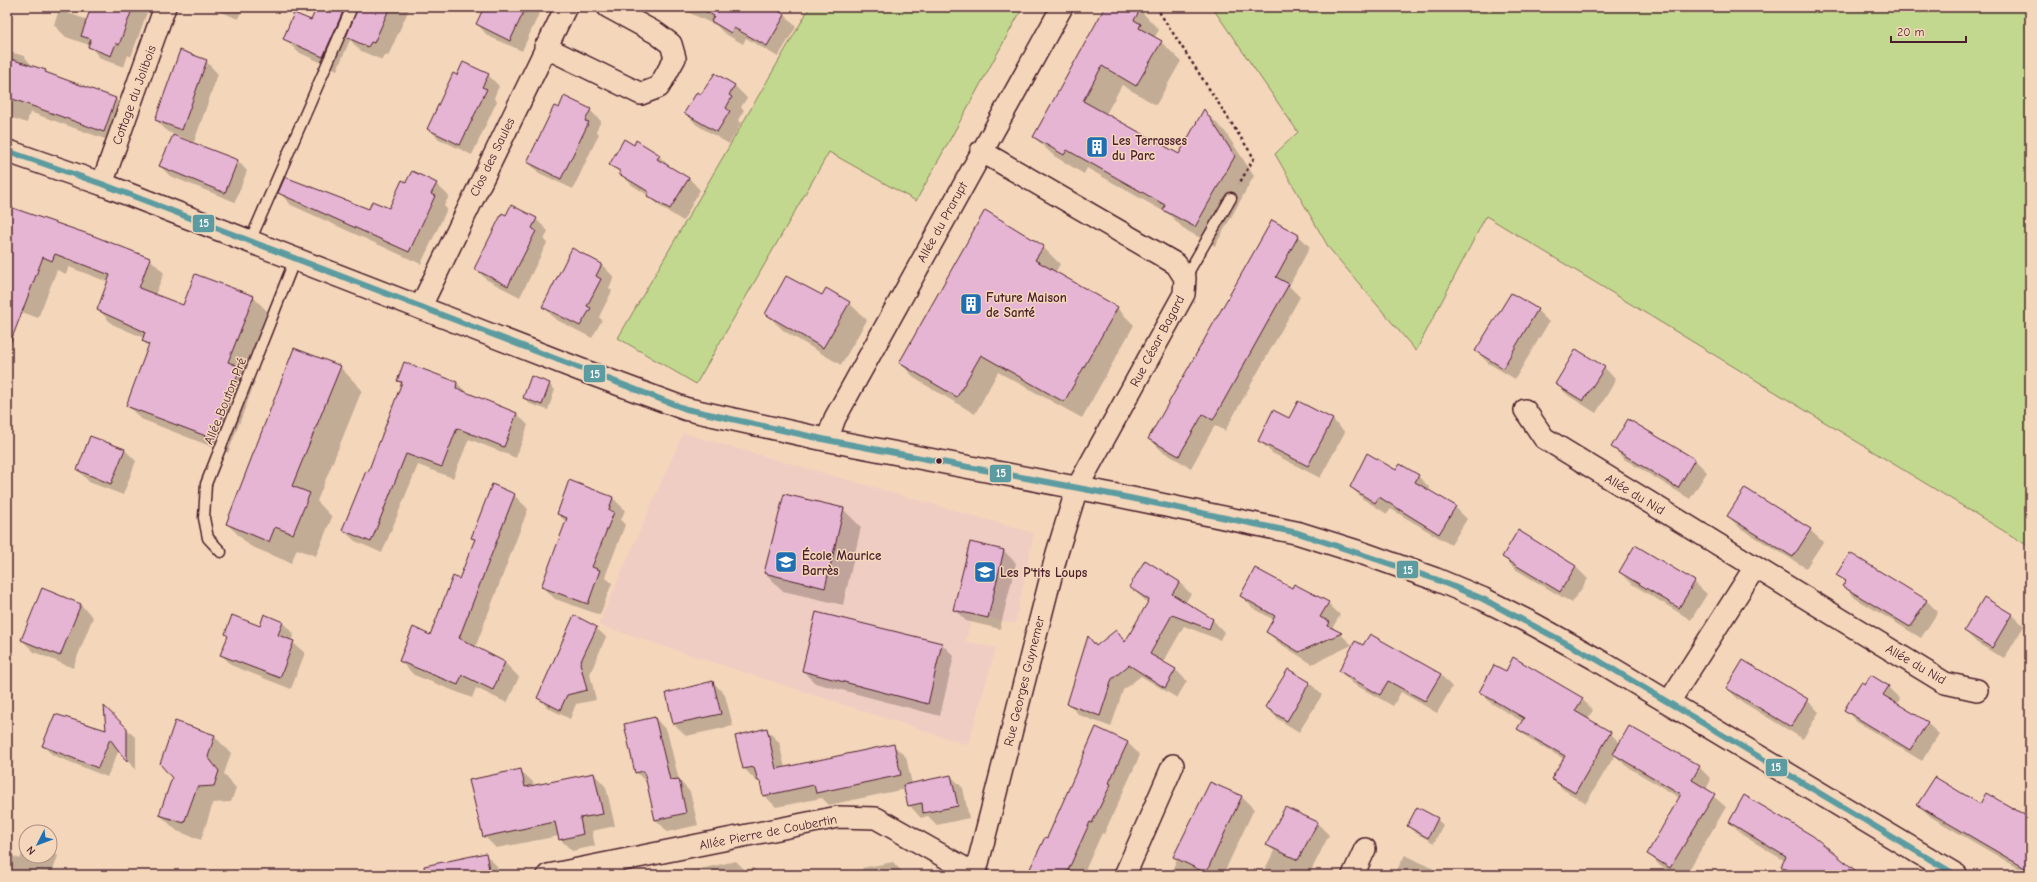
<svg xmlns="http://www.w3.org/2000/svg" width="2037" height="882" font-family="'Comic Neue',sans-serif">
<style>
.built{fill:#f0cdc2}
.green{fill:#c2d88e;stroke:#867c5c}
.shadow{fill:#0003}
.building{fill:#e6b5d4;stroke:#4a1f2b}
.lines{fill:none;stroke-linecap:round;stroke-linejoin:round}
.lane-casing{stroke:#4a1f2b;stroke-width:13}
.street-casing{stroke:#4a1f2b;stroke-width:24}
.secondary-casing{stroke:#4a1f2b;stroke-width:25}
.path{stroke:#4a1f2b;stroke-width:2.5;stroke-dasharray:3 3;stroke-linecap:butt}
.lane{stroke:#f4d7bb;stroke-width:10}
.street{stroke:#f4d7bb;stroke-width:21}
.secondary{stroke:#f4d7bb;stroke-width:22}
.bus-1-casing{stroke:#f4d7bb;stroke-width:9}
.bus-1{stroke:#5c9ca1;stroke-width:6}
.bus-dot{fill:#4a1f2b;stroke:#f4d7bb;stroke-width:1.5}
.labels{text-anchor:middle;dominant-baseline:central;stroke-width:3;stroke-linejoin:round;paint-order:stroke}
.street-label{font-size:13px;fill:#4a1f2b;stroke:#f4d7bb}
.poi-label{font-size:13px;font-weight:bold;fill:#4a1f2b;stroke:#f4d7bb;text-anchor:start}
.line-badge{stroke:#f4d7bb;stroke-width:1.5}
.badge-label{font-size:11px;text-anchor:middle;font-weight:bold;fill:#fff}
</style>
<rect width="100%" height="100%" fill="#f4d7bb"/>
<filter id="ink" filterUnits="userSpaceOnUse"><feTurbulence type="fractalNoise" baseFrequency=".025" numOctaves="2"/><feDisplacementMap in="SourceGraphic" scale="8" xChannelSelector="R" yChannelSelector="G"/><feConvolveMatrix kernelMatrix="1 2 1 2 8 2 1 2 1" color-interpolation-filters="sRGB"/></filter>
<g filter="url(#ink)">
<!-- built -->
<path class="built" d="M 683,433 L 1034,533 L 1015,624 L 973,614 L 966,641 L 996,648 L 968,745 L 598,625 Z"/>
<!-- green -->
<path class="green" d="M 810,7 L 1023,7 L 916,201 L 829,152 L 696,384 L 618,338 Z
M 1212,7 L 2030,7 L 2030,547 L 1486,216 L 1416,351 L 1329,248 L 1275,154 L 1298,132 Z"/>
<!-- shadow -->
<path class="shadow" d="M 103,7 L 149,7 L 131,57 L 128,55 L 124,67 L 101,59 L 89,45 L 66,37 L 54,25 L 59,10 L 97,23 Z
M 210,7 L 243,7 L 238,19 Z
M 318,7 L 410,7 L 388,56 L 384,55 L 382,60 L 361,51 L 350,40 L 337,70 L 298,52 L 284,38 L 312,21 Z
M 485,7 L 542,7 L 522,51 L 488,36 L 477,24 Z
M 677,7 L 770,7 L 785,15 L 796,27 L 778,57 L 746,38 L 743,44 L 724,33 L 717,26 Z
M 1107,7 L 1134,7 L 1140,10 L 1159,30 L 1154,38 L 1161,42 L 1181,61 L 1156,105 L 1122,85 L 1106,114 L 1180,155 L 1204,111 L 1224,130 L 1254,176 L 1215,246 L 1184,229 L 1170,215 L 1087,168 L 1084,174 L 1054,156 L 1034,137 Z
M 7,51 L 24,56 L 35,69 L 116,99 L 127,111 L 116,143 L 30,112 L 27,123 L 7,116 Z
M 206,61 L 218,74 L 194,142 L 168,132 L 156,120 Z
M 715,74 L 735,86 L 747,98 L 741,107 L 744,110 L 738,120 L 741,124 L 729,144 L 697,125 L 685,113 L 702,95 Z
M 488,75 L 499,86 L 494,98 L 497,101 L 472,155 L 439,139 L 428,128 L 457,77 Z
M 559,109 L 590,110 L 601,121 L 596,131 L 599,134 L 573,189 L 539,173 L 528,162 Z
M 634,146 L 659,156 L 671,168 L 689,178 L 700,190 L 683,221 L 661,207 L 649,196 L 632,185 L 611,164 Z
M 237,160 L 247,171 L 235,202 L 170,176 L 160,166 Z
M 407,184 L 436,184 L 449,196 L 444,206 L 447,209 L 421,264 L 291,205 L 279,192 L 369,210 L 390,209 Z
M 7,207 L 93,237 L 150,259 L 164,273 L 155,295 L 183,307 L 253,297 L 267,311 L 244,372 L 255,382 L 228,453 L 141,419 L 127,405 L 149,347 L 143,341 L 144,338 L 112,324 L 98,309 L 108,282 L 69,267 L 66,274 L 57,270 L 38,318 L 11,308 L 7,304 Z
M 536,219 L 548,231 L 544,240 L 547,243 L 520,297 L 487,280 L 475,268 Z
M 1298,235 L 1310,247 L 1289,286 L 1300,297 L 1225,431 L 1215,425 L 1191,468 L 1162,451 L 1150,439 Z
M 1043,247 L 1060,264 L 1055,273 L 1117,308 L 1134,325 L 1082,418 L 998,372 L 975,414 L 917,380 L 900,363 Z
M 573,250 L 602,265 L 614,277 L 609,288 L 612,291 L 599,317 L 602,320 L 592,338 L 555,319 L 543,306 Z
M 822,296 L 849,303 L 867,320 L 841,365 L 784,331 L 766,314 Z
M 1537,310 L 1549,322 L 1515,379 L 1488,363 L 1476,350 Z
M 340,367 L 362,390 L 317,501 L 332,517 L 316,556 L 297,549 L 291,563 L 250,546 L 227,524 Z
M 1604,367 L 1616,380 L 1596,413 L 1569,396 L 1556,384 Z
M 398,381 L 457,383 L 468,394 L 517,414 L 528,425 L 516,458 L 469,439 L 453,478 L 418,465 L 382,553 L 355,541 L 343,530 L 368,473 L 402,385 Z
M 549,384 L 555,390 L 548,410 L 530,404 L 524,398 Z
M 1298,403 L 1333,420 L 1345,432 L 1320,478 L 1272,453 L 1260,441 L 1290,419 Z
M 1629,420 L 1695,460 L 1707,472 L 1690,499 L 1624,459 L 1612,447 Z
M 91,437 L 125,450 L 136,461 L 123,495 L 89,482 L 78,470 Z
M 1396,472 L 1418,476 L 1430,488 L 1428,491 L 1455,507 L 1467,519 L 1451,545 L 1391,509 L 1387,514 L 1363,499 L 1351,487 Z
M 570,482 L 613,498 L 625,510 L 621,520 L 625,525 L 605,577 L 612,583 L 600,615 L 555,599 L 543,587 L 567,523 L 558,514 Z
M 514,495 L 528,509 L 475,648 L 505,663 L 519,677 L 507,703 L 476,688 L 472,698 L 414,675 L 400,661 L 430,636 L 460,580 L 475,541 L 472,537 Z
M 843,509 L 861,527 L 843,605 L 783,591 L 765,573 Z
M 1728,516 L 1810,530 L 1823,542 L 1806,568 L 1740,528 Z
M 1518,532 L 1576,567 L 1588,579 L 1572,603 L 1515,569 L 1503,557 Z
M 970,543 L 1004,551 L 1016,563 L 1000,629 L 966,621 L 954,609 Z
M 1636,547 L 1694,582 L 1707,594 L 1691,620 L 1632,584 L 1620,572 Z
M 1838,575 L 1926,600 L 1938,612 L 1921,638 L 1855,598 L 1844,586 L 1846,583 Z
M 1179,582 L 1191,594 L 1185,603 L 1213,620 L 1224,632 L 1220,640 L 1184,626 L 1163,663 L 1176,670 L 1187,681 L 1177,698 L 1141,676 L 1123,690 L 1111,727 L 1079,715 L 1068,703 L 1089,638 L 1097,646 L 1116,632 L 1127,642 L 1148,603 L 1130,587 Z
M 42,589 L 81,605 L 93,617 L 73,668 L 34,652 L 22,640 Z
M 1292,589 L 1328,603 L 1340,615 L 1333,627 L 1352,645 L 1312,664 L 1279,643 L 1267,632 L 1274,620 L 1253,608 L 1241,596 Z
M 1984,598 L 2012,614 L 2024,626 L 2004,659 L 1977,643 L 1965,631 Z
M 282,622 L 294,634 L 291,641 L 305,653 L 291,689 L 233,666 L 221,655 L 228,637 L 226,634 Z
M 596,628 L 606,637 L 590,674 L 596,700 L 576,704 L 570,719 L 548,708 L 538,698 Z
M 942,644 L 954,656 L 940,716 L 815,683 L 803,671 Z
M 1288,670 L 1310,683 L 1322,695 L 1299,732 L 1278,719 L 1266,707 Z
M 1340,671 L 1440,674 L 1452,687 L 1437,713 L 1401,692 L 1393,706 L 1352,683 Z
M 1506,672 L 1582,699 L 1593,710 L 1588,719 L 1610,733 L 1620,743 L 1699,767 L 1711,779 L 1706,790 L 1726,807 L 1686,875 L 1675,875 L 1660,866 L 1648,853 L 1680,798 L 1626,766 L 1615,755 L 1586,803 L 1564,790 L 1552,779 L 1564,759 L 1530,740 L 1519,729 L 1523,722 L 1491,703 L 1480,692 Z
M 1871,677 L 1888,687 L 1900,699 L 1897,704 L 1927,723 L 1939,734 L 1922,761 L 1857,722 L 1845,710 Z
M 713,682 L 725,695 L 733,726 L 686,736 L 674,724 Z
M 1727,688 L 1807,700 L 1819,712 L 1803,739 L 1739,700 Z
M 105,708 L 136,738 L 136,770 L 119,750 L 107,777 L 53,755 L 43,746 L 108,732 Z
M 655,718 L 667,731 L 679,780 L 690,792 L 698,825 L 668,832 L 656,820 L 648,784 L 636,772 Z
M 1096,729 L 1128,743 L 1140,755 L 1104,834 L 1102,833 L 1083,875 L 1028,875 L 1048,839 Z
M 767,730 L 779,742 L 785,768 L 893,745 L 906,757 L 912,784 L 951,776 L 963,788 L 969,818 L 937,825 L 928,816 L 921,818 L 909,805 L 905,789 L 829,805 L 822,798 L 776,807 L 764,795 L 761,783 L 756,781 L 744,768 Z
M 214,736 L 231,753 L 224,774 L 236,788 L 231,802 L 213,803 L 201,840 L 177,831 L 160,815 Z
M 520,770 L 533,782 L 534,787 L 594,774 L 606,787 L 615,826 L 592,831 L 595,846 L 572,851 L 560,839 L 559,836 L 496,848 L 484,836 Z
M 1211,783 L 1242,797 L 1254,809 L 1223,875 L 1170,875 L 1177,859 L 1174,857 Z
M 1919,805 L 1980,805 L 2030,819 L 2030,875 L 1931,817 Z
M 1417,808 L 1437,819 L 1443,825 L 1434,843 L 1414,832 L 1408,826 Z
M 1730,822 L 1860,875 L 1791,875 L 1782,866 L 1785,861 L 1744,836 Z
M 1317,823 L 1329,835 L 1309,875 L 1262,875 L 1274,851 L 1268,845 Z
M 26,844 L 26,856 L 50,856 L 50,848 L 58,856 L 52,873 L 56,875 L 7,875 L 7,853 L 20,859 Z
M 485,854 L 497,866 L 499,875 L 440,875 Z
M 1405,855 L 1432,868 L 1438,875 L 1394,875 Z
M 736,861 L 745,870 L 753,868 L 760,875 L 672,875 Z
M 893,862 L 905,875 L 864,875 L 862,868 Z"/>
<!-- building -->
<path class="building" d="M 91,7 L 133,7 L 119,45 L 116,43 L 111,56 L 88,47 L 91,39 L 81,36 Z
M 317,7 L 345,7 L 323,57 L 283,39 L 294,13 L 311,20 Z
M 358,7 L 390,7 L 374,43 L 371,42 L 368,47 L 346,37 Z
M 484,7 L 526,7 L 510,41 L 476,24 Z
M 698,7 L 772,7 L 785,15 L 767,46 L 734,28 L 731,33 L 711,21 L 714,16 Z
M 1105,7 L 1142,7 L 1134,20 L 1141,24 L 1139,28 L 1162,41 L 1136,86 L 1102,66 L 1083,101 L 1179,154 L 1204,109 L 1235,156 L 1195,227 L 1163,210 L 1165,205 L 1067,150 L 1064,155 L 1033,137 Z
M 180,50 L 207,60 L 182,130 L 155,120 Z
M 7,58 L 46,70 L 45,72 L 116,98 L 104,132 L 7,97 Z
M 463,62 L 489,74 L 482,87 L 487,89 L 460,145 L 427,129 L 453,73 L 457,75 Z
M 715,73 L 735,85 L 729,95 L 732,97 L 726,108 L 730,111 L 717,132 L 684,113 L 697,92 L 701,94 Z
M 564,96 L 591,109 L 585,121 L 589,122 L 561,179 L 527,162 L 554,106 L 559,108 Z
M 173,135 L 238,160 L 225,193 L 159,166 Z
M 624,139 L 634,145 L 636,140 L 660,155 L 657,159 L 689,178 L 670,209 L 647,196 L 649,192 L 619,174 L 620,171 L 609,165 Z
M 412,171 L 437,183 L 431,194 L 435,196 L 409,252 L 278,193 L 285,177 L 369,209 L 372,201 L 389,208 L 402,180 L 406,182 Z
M 511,205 L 537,218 L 532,228 L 536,231 L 508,286 L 474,269 L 502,213 L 506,215 Z
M 7,206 L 94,236 L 150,258 L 139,288 L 183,305 L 195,274 L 254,296 L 228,362 L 241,367 L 214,439 L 126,406 L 149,344 L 142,341 L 145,332 L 97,310 L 110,275 L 55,254 L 52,261 L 43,257 L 9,346 L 7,346 Z
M 985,210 L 1044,246 L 1035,260 L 1118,307 L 1064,402 L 981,355 L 957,397 L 899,363 Z
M 1272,220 L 1299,235 L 1276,277 L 1289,284 L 1213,420 L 1203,414 L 1179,456 L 1148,439 Z
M 572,248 L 602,264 L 596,276 L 601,279 L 587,306 L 591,308 L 580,326 L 542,307 Z
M 786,276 L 822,295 L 826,288 L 850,302 L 823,348 L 765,314 Z
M 1511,293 L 1538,309 L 1503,368 L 1475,351 Z
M 294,348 L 341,366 L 292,486 L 310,493 L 293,534 L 275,527 L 269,542 L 226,524 Z
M 1576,349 L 1605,367 L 1583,401 L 1555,384 Z
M 404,362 L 457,382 L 456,388 L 517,413 L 504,447 L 457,428 L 442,467 L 406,454 L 371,542 L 342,530 L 366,471 L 368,472 L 402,382 L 397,381 Z
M 531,376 L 550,383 L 542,405 L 523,398 Z
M 1298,401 L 1333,419 L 1308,466 L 1258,441 L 1273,410 L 1289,418 Z
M 1628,419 L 1695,459 L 1678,488 L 1611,447 Z
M 90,436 L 125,449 L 111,484 L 77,470 Z
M 1367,453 L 1396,470 L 1400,464 L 1419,475 L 1415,482 L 1456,506 L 1439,534 L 1379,497 L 1375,503 L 1350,487 Z
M 569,480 L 613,497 L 609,510 L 614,512 L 592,567 L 600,570 L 588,604 L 541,587 L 567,518 L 557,514 Z
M 492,484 L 515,494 L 459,638 L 505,662 L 493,690 L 462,675 L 458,685 L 399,661 L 413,627 L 430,635 L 453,576 L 459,579 L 475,539 L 471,538 Z
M 1745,488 L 1811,529 L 1793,557 L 1727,516 Z
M 784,494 L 844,508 L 825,588 L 764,573 Z
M 1518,530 L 1576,566 L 1560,592 L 1502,557 Z
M 970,542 L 1004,550 L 988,618 L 953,610 Z
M 1635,545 L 1695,581 L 1679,608 L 1619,572 Z
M 1850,553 L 1927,600 L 1910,627 L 1842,586 L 1846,581 L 1836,575 Z
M 1145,560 L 1180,582 L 1172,594 L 1213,619 L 1209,629 L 1172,615 L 1150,654 L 1176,669 L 1165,688 L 1129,665 L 1112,679 L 1100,716 L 1067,704 L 1088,636 L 1096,646 L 1116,630 L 1125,642 L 1149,600 L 1129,587 Z
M 1255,568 L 1292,588 L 1294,584 L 1329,602 L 1320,617 L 1330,622 L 1328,626 L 1342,633 L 1299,652 L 1266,632 L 1275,616 L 1240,596 Z
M 42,588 L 81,604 L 60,656 L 21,640 Z
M 1984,597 L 2012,614 L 1992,648 L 1964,631 Z
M 816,612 L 942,643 L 928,704 L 802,671 Z
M 264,614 L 283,622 L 278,635 L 294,641 L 280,678 L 220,655 L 228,636 L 225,634 L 232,615 L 260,626 Z
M 574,615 L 597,627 L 580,663 L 587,690 L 567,695 L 560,710 L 537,698 Z
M 1370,634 L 1441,674 L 1425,701 L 1388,681 L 1380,695 L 1339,671 L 1355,641 L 1363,645 Z
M 1513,657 L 1583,698 L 1575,711 L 1611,732 L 1575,793 L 1551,779 L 1565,756 L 1517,729 L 1524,718 L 1479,692 L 1494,665 L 1506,671 Z
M 1743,660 L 1808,699 L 1791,727 L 1726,688 Z
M 1288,669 L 1310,682 L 1287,721 L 1265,707 Z
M 1871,675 L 1889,686 L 1883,695 L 1928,722 L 1910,750 L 1844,710 L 1861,682 L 1865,684 Z
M 713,681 L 721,714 L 673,724 L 666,693 Z
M 104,706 L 127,728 L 127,762 L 110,739 L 98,768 L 42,746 L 55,714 L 106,730 Z
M 655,717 L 670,780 L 679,779 L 686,813 L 655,820 L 644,771 L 635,773 L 624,724 Z
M 175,721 L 215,735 L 208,757 L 219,771 L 214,786 L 197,787 L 184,823 L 159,815 L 172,778 L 160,764 Z
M 1629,726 L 1700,766 L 1692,780 L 1715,794 L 1670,868 L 1647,854 L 1681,794 L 1613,754 Z
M 1096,727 L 1128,742 L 1109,783 L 1111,784 L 1092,823 L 1090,822 L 1066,875 L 1027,875 L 1045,837 L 1047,838 Z
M 767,728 L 776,769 L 894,744 L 901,775 L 816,793 L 814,785 L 763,796 L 760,781 L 758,781 L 754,767 L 743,769 L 735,736 Z
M 521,769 L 525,787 L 594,773 L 603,814 L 580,818 L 583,834 L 559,840 L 555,822 L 483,837 L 469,780 Z
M 951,775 L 958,806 L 923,813 L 922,803 L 908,806 L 903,785 Z
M 1935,777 L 1980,804 L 1986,793 L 2030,818 L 2030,871 L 1917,805 Z
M 1210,782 L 1242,796 L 1206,873 L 1173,857 Z
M 1744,795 L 1813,836 L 1861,875 L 1796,875 L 1781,866 L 1786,857 L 1729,822 Z
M 1285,807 L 1318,822 L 1298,860 L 1266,845 Z
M 1417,807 L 1438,818 L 1428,838 L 1407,826 Z
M 486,853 L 490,875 L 425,875 L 424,866 Z"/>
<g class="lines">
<!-- lane casing -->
<g class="lane-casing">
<path id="lane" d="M 250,241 L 352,7
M 1185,278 L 1231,198
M 221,552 L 208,538 L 204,518 L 206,484 L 295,259"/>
</g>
<!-- street casing -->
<g class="street-casing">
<path id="street" d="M 545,47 L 641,94 L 659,87 L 675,58 L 671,44 L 656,33 L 608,7
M 102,184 L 165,7
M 420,308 L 566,7
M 1525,410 L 1544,438 L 1945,683 L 1977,690
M 827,440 L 835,418 L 1062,7
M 1669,702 L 1755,567
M 548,875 L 838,817 L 876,818 L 975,874
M 975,875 L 1057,553 L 1077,488 L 1184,294 L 1185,278 L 1176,264 L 981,151
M 1125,875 L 1173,765
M 1353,875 L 1365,849"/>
</g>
<!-- secondary casing -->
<g class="secondary-casing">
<path id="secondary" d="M 7,151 L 102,184 L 581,370 L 686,409 L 827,440 L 1120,496 L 1298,533 L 1365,554 L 1435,579 L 1483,599 L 1533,624 L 1596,659 L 1956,875"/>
</g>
<!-- path -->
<path class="path" d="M 1156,7 L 1254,158 L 1239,184"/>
<!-- lane -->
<use href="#lane" class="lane"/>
<!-- street -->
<use href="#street" class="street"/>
<!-- secondary -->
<use href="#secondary" class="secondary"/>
<!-- bus-1 casing -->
<g class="bus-1-casing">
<path id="bus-1" d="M 7,151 L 102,184 L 686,409 L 827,440 L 1120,496 L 1298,533 L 1435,579 L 1483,599 L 1596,659 L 1956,875"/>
</g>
<!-- bus-1 -->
<use href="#bus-1" class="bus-1"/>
</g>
</g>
<!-- icons -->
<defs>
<g id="building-square" transform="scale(1.15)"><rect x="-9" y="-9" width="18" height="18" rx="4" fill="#1f6fb2" stroke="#f4d7bb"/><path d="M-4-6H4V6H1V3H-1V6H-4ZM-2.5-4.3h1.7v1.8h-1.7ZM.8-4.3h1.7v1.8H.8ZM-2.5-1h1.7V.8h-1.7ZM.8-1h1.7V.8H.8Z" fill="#fff"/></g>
<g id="school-square" transform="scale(1.15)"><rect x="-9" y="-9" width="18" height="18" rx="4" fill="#1f6fb2" stroke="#f4d7bb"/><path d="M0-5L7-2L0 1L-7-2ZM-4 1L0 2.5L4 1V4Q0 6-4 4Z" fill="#fff"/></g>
</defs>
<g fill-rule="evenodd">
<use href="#building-square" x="1097" y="147"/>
<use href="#building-square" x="971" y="304"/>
<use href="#school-square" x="786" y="562"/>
<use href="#school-square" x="985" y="572"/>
</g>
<!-- markers -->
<circle class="bus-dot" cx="939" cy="461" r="3.5"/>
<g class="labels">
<!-- street labels -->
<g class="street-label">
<text transform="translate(134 95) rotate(-70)">Cottage du Jolibois</text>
<text transform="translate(492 157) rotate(-64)">Clos des Saules</text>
<text transform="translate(942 222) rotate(-61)">Allée du Prarupt</text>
<text transform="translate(1157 341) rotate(-62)">Rue César Bagard</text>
<text transform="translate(225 401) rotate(-68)">Allée Bouton Pré</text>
<text transform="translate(1635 494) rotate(31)">Allée du Nid</text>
<text transform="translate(1916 664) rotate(30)">Allée du Nid</text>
<text transform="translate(1024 681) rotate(-76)">Rue Georges Guynemer</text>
<text transform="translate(768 832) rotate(-11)">Allée Pierre de Coubertin</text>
</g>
<!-- poi labels -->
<g class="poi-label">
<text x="1112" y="140">Les Terrasses<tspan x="1112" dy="15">du Parc</tspan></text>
<text x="986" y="297">Future Maison<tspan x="986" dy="15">de Santé</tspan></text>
<text x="802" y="555">École Maurice<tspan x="802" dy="15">Barrès</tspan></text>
<text x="1000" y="572">Les P'tits Loups</text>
</g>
</g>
<g class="line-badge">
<rect x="192" y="214" width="23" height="19" rx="4" fill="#5c9ca1"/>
<rect x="583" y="364" width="23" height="19" rx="4" fill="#5c9ca1"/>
<rect x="989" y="464" width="23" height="19" rx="4" fill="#5c9ca1"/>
<rect x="1396" y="560" width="23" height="19" rx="4" fill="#5c9ca1"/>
<rect x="1765" y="758" width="23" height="19" rx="4" fill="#5c9ca1"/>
</g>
<g class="badge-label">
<text x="204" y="227">15</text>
<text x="595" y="378">15</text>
<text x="1001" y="477">15</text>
<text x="1408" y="574">15</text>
<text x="1776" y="771">15</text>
</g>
<!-- margin -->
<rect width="2037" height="882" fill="none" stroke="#f4d7bb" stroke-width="24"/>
<rect x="12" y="12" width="2013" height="858" fill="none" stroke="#4a1f2b" stroke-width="1.5" filter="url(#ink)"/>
<!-- north arrow -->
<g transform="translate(38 844) rotate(228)"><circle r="19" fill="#f4d7bb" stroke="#b08d81"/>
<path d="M0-3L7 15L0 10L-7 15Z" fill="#1f6fb2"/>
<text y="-6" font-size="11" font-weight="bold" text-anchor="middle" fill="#4a1f2b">N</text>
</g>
<!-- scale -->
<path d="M1891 36v6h75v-6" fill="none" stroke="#4a1f2b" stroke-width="2"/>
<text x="1897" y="36" font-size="12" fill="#4a1f2b" stroke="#f4d7bb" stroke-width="3" paint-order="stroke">20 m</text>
</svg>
